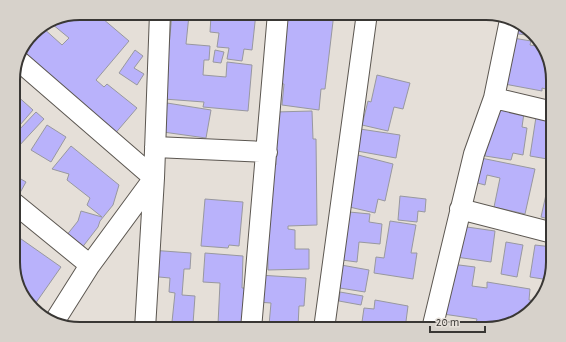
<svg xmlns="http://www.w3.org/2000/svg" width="566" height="342" font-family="'Alegreya Sans',sans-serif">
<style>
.building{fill:#b9b2fb;stroke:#98989f}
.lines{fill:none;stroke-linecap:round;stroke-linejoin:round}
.street-casing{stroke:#5c5751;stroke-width:22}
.street{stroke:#fff;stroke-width:20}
.rim{fill:none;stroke:#393734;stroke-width:2}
</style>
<rect width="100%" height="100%" fill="#e5dfd8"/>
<!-- building -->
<path class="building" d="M 80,13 L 96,13 L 129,41 L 96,80 L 104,87 L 107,84 L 137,108 L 113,136 L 21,57 L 36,30 L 42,27 L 62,45 L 69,38 L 52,24 Z
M 224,13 L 256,13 L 252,50 L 244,49 L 242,61 L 227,59 L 229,48 L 217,47 L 219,33 L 210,32 L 211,16 L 224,17 Z
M 284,13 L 334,13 L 325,89 L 321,89 L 319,110 L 282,105 L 284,84 L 275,83 Z
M 172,14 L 189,15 L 186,44 L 210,46 L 209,60 L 204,60 L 203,75 L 226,77 L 227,62 L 252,65 L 248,111 L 203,107 L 204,102 L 164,99 Z
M 519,22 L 534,36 L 511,33 Z
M 507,37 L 531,41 L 530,45 L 543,47 L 553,76 L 553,91 L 542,88 L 542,91 L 499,83 Z
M 135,50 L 143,56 L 134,68 L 144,74 L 137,85 L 119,73 Z
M 215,50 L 224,52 L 221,63 L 213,62 Z
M 377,75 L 410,83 L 403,109 L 394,107 L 388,131 L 362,125 L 368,101 L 371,102 Z
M 14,93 L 33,110 L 20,125 L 14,120 Z
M 167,103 L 211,110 L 206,138 L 163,132 Z
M 492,107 L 524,113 L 522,127 L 527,128 L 523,155 L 513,153 L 511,160 L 485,156 Z
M 312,111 L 313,139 L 316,139 L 317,225 L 288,226 L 288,229 L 295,230 L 295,249 L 309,249 L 309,269 L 268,270 L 267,210 L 270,165 L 276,165 L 275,112 Z
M 36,112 L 44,119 L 18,147 L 14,143 L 14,127 L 18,131 Z
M 536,117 L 553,120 L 553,160 L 530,156 Z
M 47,125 L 66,137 L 51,162 L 31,150 Z
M 360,129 L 400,135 L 396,158 L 357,151 Z
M 71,146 L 119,185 L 113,205 L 100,221 L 98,227 L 81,249 L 66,236 L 78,221 L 81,211 L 102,217 L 87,205 L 90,198 L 67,180 L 69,174 L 52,169 Z
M 358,155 L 393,164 L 385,201 L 378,199 L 375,213 L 341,205 Z
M 481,158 L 535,169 L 525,214 L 494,207 L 500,178 L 487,175 L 485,185 L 470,181 Z
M 551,172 L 553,173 L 553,220 L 541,217 Z
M 14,175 L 26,182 L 16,200 L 14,199 Z
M 400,196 L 426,199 L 425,212 L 418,211 L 417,222 L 398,220 Z
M 205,199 L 243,202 L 239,246 L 229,245 L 228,248 L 201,246 Z
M 339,211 L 370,214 L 369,222 L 382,224 L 380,244 L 359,242 L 357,262 L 334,259 Z
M 390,221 L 416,225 L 411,253 L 417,253 L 413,279 L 374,273 L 376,257 L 384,258 Z
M 460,226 L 495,231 L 491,262 L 456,257 Z
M 14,234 L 61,267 L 33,307 L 24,299 L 16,277 L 20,271 L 14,266 Z
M 506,242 L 523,245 L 517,277 L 501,274 Z
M 535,245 L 553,247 L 553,266 L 549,280 L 530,277 Z
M 150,250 L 191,253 L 190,269 L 184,269 L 182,295 L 195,296 L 193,324 L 172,322 L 175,293 L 169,292 L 170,278 L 148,276 Z
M 205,253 L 243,256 L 242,288 L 247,288 L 244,325 L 218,324 L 220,283 L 203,282 Z
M 330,263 L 369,270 L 365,292 L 327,286 Z
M 451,264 L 475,267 L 472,286 L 487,288 L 487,282 L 530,289 L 529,300 L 538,301 L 519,320 L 497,327 L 476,323 L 477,319 L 443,314 Z
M 259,275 L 306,278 L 304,306 L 299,306 L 298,327 L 269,325 L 271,303 L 257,302 Z
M 340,292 L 363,296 L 361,305 L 339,301 Z
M 375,300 L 408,306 L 405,329 L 361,329 L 364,308 L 374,309 Z"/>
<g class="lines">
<!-- street casing -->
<g class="street-casing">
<path id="street" d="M 19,61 L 154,178 L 90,265 L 54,322
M 494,98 L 553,112
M 155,147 L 267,152
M 14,203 L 90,265
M 460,209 L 553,233
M 145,329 L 154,178 L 160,13
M 251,329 L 278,13
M 324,329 L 367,13
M 432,329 L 474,154 L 494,98 L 510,20"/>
</g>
<!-- street -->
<use href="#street" class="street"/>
</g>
<!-- crop -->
<path d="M0 0H566V342H0ZM80 20H486A60 60 0 0 1 546 80V262A60 60 0 0 1 486 322H80A60 60 0 0 1 20 262V80A60 60 0 0 1 80 20Z" fill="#d7d2cb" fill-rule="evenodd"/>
<path class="rim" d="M80 20H486A60 60 0 0 1 546 80V262A60 60 0 0 1 486 322H80A60 60 0 0 1 20 262V80A60 60 0 0 1 80 20Z"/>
<!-- scale -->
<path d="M430 326v6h55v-6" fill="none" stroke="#393734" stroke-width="2"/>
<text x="436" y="326" font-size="12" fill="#393734" stroke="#e5dfd8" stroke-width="3" paint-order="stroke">20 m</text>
</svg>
